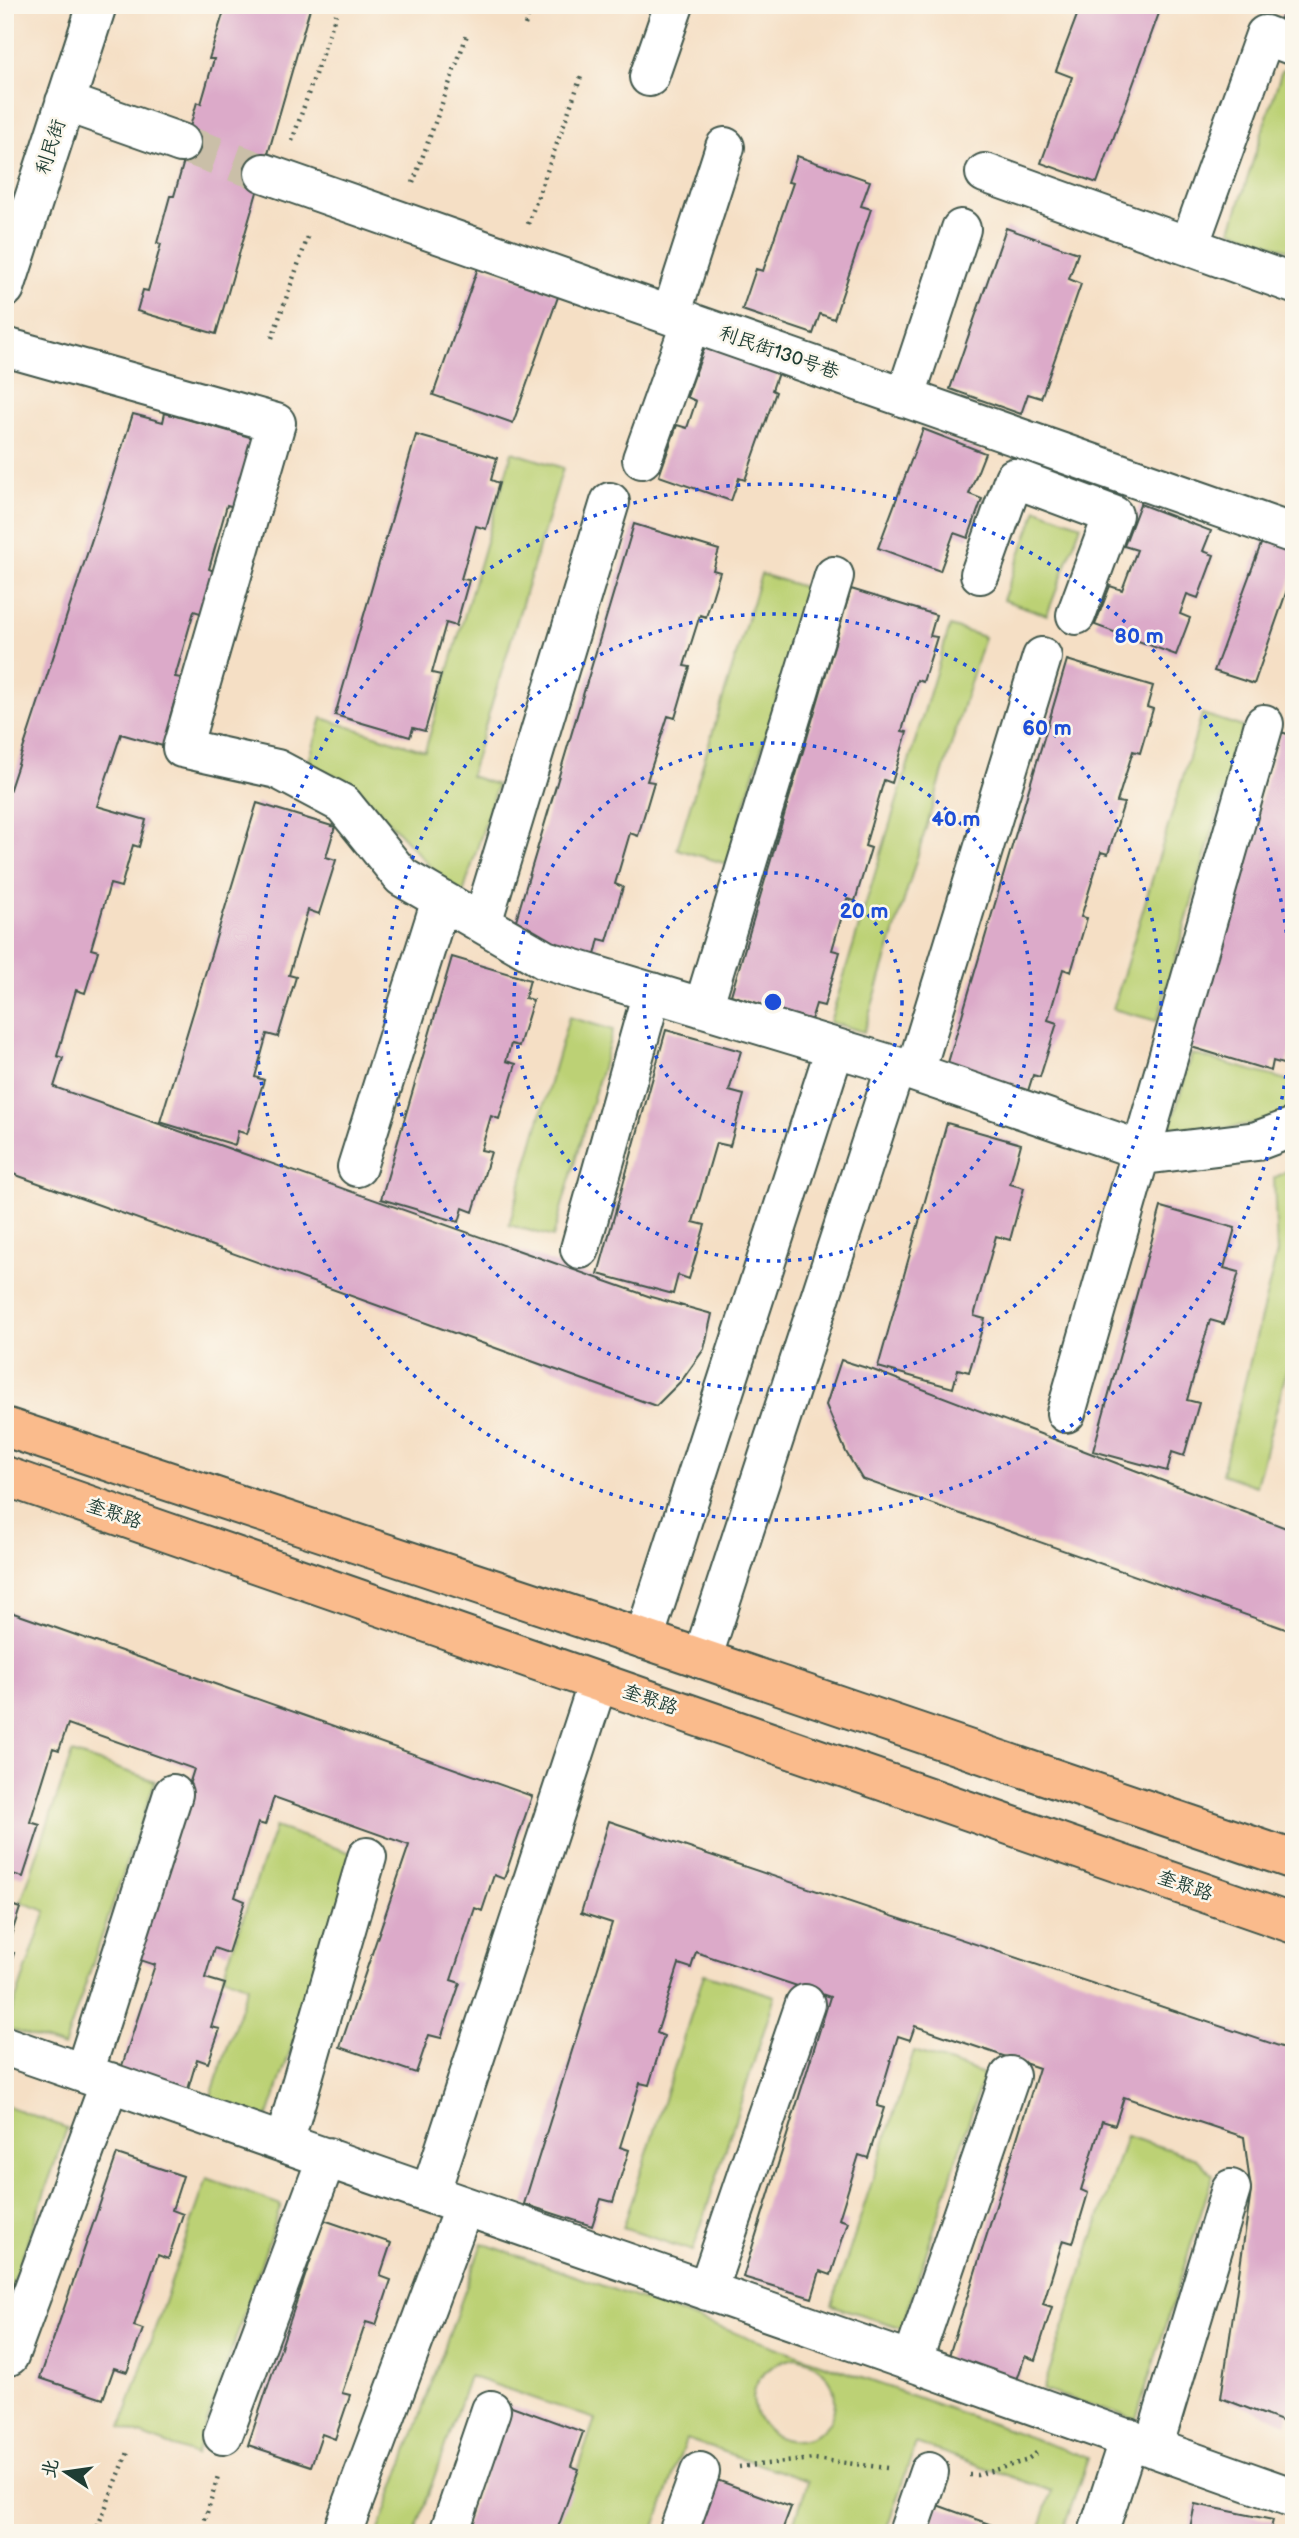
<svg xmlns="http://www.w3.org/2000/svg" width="1299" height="2538" font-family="'Balsamiq Sans','LXGW WenKai TC',sans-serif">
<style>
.green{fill:#bcd175;stroke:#6e8754;stroke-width:2;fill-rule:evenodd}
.building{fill:#dcaac9}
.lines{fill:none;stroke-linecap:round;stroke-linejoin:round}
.minor-tunnel{stroke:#cabfa8;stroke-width:38;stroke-dasharray:38 19;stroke-linecap:butt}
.minor-casing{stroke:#3f554a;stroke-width:42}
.major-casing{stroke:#3f554a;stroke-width:42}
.path{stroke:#3f554a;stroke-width:4.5;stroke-dasharray:2 5;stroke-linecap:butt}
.minor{stroke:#fff;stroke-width:38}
.major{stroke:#fabb8c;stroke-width:38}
.ring{fill:none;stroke:#1d4ed8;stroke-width:3.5;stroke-dasharray:3.5 7}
.labels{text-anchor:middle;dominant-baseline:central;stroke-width:5;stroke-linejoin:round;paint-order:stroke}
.street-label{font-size:19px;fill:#1f3d34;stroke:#fbf7ec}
.centre{fill:#1d4ed8;stroke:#fbf7ec;stroke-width:3.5}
.ring-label{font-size:21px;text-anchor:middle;font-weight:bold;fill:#1d4ed8;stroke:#fbf7ec;stroke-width:5;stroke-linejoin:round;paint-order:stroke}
</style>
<rect width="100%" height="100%" fill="#fbf7ec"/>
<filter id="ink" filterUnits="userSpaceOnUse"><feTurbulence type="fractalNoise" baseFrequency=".0143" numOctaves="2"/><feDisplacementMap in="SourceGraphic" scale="14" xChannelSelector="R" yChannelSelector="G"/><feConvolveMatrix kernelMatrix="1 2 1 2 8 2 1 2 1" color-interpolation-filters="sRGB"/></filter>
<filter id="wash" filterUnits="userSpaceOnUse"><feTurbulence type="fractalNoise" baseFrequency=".00686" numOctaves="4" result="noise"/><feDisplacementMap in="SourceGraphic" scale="28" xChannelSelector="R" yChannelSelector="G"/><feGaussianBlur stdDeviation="1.57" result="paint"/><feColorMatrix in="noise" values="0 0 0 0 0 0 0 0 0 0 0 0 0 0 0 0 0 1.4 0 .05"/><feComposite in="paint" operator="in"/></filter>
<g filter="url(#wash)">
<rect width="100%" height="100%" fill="#f5dfc5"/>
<!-- green -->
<path class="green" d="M 1282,70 L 1294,74 L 1294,252 L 1231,230 Z
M 512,452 L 563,468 L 470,776 L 497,785 L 461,900 L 353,783 L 308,764 L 322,718 L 425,751 Z
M 1037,509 L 1081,525 L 1047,615 L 1003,600 Z
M 761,574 L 810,589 L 727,864 L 677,849 Z
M 950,626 L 984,637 L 864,1032 L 830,1022 Z
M 1202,714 L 1243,727 L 1157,1021 L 1113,1009 Z
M 569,1017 L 613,1030 L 553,1237 L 509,1225 Z
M 1192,1054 L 1294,1082 L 1294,1116 L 1167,1139 Z
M 1294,1167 L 1294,1343 L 1256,1486 L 1222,1474 L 1277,1253 L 1274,1178 Z
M 72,1753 L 155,1781 L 64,2047 L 6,2028 L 46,1911 L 21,1902 Z
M 275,1827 L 357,1855 L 266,2122 L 209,2102 L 248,1986 L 223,1976 Z
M 704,1974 L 775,1996 L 693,2251 L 623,2228 Z
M 914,2051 L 984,2074 L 902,2328 L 832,2305 Z
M 5,2105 L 67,2128 L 5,2306 Z
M 1126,2136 L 1196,2158 L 1213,2175 L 1136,2419 L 1043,2390 Z
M 207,2178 L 281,2205 L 196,2455 L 121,2427 Z
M 482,2243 L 1088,2458 L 1062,2533 L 1038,2533 L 1052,2491 L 916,2443 L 885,2533 L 791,2533 L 808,2481 L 686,2439 L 653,2533 L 555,2533 L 595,2419 L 469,2376 L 415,2533 L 378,2533 ZM 795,2358 C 853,2367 845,2445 789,2440 C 774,2438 763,2428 757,2415 C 744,2385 768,2363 795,2358 Z"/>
<g id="blocks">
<!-- building -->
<path class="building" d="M 230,5 L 311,5 L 216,334 L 137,311 L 143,290 L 148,291 L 161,244 L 157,243 L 170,196 L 174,196 L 186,154 L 183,152 L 197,102 L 201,104 L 214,59 L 209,59 L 224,11 L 229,11 Z
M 1081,5 L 1162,5 L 1097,183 L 1041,163 L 1072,77 L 1056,71 Z
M 1285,5 L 1294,5 L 1294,26 L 1280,22 Z
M 797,156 L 870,181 L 861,206 L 871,209 L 834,319 L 820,314 L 813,334 L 742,310 L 756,269 L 763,271 L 793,183 L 788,182 Z
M 1006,228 L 1078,253 L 1069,279 L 1081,284 L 1041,398 L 1028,394 L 1021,414 L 950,389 Z
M 479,265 L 559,294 L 513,423 L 433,395 Z
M 706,344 L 779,370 L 772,390 L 776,392 L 745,480 L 739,478 L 731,501 L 659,476 L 677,425 L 687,428 L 696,401 L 687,397 Z
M 165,413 L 264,441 L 238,508 L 227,505 L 209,569 L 216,572 L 203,614 L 194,611 L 175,677 L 181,678 L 170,717 L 174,719 L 166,747 L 121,734 L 97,806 L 146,820 L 139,847 L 133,845 L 121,887 L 110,884 L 91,949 L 98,951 L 85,993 L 76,990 L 57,1056 L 63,1058 L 54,1087 L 651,1297 L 712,1314 L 704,1349 L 682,1380 L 656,1406 L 5,1171 L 5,804 L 133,414 L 163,422 Z
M 923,429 L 985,453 L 969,494 L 982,499 L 968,538 L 954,533 L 940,571 L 878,548 Z
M 416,435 L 497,458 L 491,480 L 499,483 L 486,529 L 476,526 L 461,579 L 469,580 L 456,626 L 446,623 L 432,673 L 441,675 L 425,731 L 413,728 L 410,737 L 335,715 Z
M 1140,504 L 1211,531 L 1203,551 L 1214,555 L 1198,598 L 1187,594 L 1180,614 L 1190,618 L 1176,655 L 1095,625 L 1110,586 L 1122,590 L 1137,550 L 1124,546 Z
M 634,524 L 719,550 L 713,570 L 720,572 L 706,617 L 700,615 L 684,666 L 690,667 L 675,718 L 668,716 L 647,781 L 654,782 L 638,836 L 630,833 L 615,884 L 623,887 L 607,941 L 599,939 L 595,955 L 513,930 Z
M 1264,536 L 1294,546 L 1294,570 L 1254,684 L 1214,671 Z
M 851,589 L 936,615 L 930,636 L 937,637 L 923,682 L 917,680 L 902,731 L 907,732 L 892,783 L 884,780 L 865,846 L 871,848 L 855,901 L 847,899 L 832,950 L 840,952 L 824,1006 L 816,1004 L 811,1020 L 731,995 Z
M 1067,660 L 1153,686 L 1147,707 L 1153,709 L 1140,753 L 1133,751 L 1117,802 L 1124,803 L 1108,854 L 1101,852 L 1081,917 L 1087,918 L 1071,972 L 1063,969 L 1048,1020 L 1057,1023 L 1040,1077 L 1033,1075 L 1028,1091 L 947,1066 Z
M 1281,732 L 1294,736 L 1294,992 L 1291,1002 L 1294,1003 L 1294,1038 L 1286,1065 L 1273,1061 L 1271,1071 L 1188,1046 Z
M 257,803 L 335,827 L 326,857 L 336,860 L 319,914 L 308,910 L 289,975 L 296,977 L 278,1037 L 267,1034 L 255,1077 L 264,1080 L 247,1134 L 238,1131 L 235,1145 L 160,1122 Z
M 452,957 L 530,980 L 525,998 L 533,1000 L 519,1046 L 511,1044 L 506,1061 L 516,1064 L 499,1119 L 491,1116 L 481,1150 L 491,1152 L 473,1212 L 463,1208 L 459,1222 L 381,1199 Z
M 666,1030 L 741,1051 L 729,1091 L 744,1095 L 730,1146 L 716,1143 L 693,1222 L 705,1225 L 689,1279 L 678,1275 L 673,1294 L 598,1274 Z
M 947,1123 L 1021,1144 L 1010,1184 L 1024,1188 L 1010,1240 L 996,1236 L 974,1316 L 985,1319 L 969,1372 L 958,1369 L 953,1388 L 878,1367 Z
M 1161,1207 L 1235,1228 L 1224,1268 L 1239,1272 L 1224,1324 L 1210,1320 L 1187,1400 L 1199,1403 L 1184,1456 L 1172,1452 L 1167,1471 L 1093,1451 Z
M 841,1360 L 873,1370 L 1294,1531 L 1294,1632 L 862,1479 L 846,1452 L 826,1405 Z
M 5,1610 L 532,1796 L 504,1879 L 494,1875 L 482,1911 L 475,1908 L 451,1980 L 460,1983 L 441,2038 L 429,2035 L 416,2073 L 340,2047 L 409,1845 L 274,1797 L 265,1825 L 258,1823 L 235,1897 L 245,1901 L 228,1953 L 214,1948 L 205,1978 L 225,1984 L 211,2027 L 220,2029 L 208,2063 L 197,2059 L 186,2096 L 119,2075 L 155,1965 L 134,1958 L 194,1769 L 68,1724 L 59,1750 L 53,1748 L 30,1822 L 40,1825 L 23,1877 L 9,1873 L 5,1883 Z
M 609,1821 L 1288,2049 L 1294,2057 L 1294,2393 L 1286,2423 L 1221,2398 L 1251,2191 L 1244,2137 L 1124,2097 L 1115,2125 L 1102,2121 L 1081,2190 L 1088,2193 L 1073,2243 L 1063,2240 L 1043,2304 L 1052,2307 L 1035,2360 L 1025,2356 L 1016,2383 L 947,2362 L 1039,2068 L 915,2026 L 910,2040 L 898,2036 L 877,2106 L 884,2108 L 868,2158 L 859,2155 L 839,2219 L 848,2222 L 831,2275 L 820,2271 L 812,2298 L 743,2277 L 830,1997 L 696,1952 L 691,1968 L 679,1964 L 657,2033 L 664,2036 L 649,2085 L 640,2083 L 620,2147 L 629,2150 L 613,2202 L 601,2199 L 592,2226 L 524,2204 L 612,1923 L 581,1913 Z
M 5,1903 L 20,1908 L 6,1951 L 14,1953 L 6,1979 Z
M 117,2154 L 183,2176 L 172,2210 L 183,2214 L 168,2259 L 158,2255 L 134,2326 L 143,2329 L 127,2372 L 114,2368 L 103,2399 L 40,2378 Z
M 324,2220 L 391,2243 L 380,2276 L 391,2280 L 376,2325 L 366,2322 L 342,2393 L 350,2395 L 335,2439 L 322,2434 L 311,2466 L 248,2445 Z
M 509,2405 L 583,2432 L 571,2466 L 579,2469 L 556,2533 L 463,2533 Z
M 717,2480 L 791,2507 L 781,2533 L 697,2533 Z
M 1195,2504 L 1273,2520 L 1270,2533 L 1189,2533 Z
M 937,2505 L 1006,2530 L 1005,2533 L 928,2533 Z"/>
</g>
</g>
<g filter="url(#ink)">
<use href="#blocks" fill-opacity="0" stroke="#3f554a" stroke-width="2"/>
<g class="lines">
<!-- minor-tunnel -->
<path class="minor-tunnel" d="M 181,143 L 264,173"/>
<!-- minor casing -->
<g class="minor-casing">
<path id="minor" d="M 649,77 L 674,5
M 65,102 L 181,143
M 264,173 L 1294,534
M 985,173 L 1294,284
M 1189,246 L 1265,35 L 1294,46
M 5,288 L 97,5
M 671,315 L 725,147
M 5,347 L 276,423 L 182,748 L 277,769 L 343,804 L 402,877 L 545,960 L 896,1066 L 1152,1154 L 1257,1141 L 1294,1127
M 905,398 L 961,229
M 642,459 L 691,322
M 980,574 L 1014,478 L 1113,515 L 1076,615
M 482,923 L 610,502
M 703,1008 L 834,576
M 915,1072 L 1042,657
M 357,1167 L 441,900
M 580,1249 L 652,992
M 1066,1413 L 1264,724
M 644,1639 L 835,1048
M 702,1659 L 896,1066
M 5,2046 L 912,2362 L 1294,2498
M 84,2073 L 173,1794
M 284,2143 L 367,1857
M 430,2194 L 598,1682
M 707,2291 L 805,2004
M 9,2356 L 110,2082
M 912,2362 L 1010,2076
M 223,2435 L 327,2157
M 1153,2448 L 1231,2189
M 342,2533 L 464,2206
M 449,2533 L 491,2410
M 678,2533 L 700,2472
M 908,2533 L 929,2472
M 1098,2533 L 1129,2438"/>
</g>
<!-- major casing -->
<g class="major-casing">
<path id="major" d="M 5,1427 L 644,1639 L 1294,1860
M 5,1476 L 1294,1924"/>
</g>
<!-- path -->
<path class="path" d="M 525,25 L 532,5
M 292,141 L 336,14
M 413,183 L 467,35
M 528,224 L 582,74
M 272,338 L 309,234
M 5,2428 L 10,2416
M 739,2467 L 814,2459 L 887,2468
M 969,2475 L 977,2475 L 1025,2461 L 1039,2451
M 95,2533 L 129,2450
M 201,2533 L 218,2476"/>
<!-- minor -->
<use href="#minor" class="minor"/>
<!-- major -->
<use href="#major" class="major"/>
</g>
</g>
<!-- distance rings -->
<g class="ring">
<circle cx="773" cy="1002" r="129"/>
<circle cx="773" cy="1002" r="259"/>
<circle cx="773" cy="1002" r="388"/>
<circle cx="773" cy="1002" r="518"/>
</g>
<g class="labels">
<!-- street labels -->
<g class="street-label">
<text transform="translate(51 147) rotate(-72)">利民街</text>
<text transform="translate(779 353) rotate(19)">利民街130号巷</text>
<text transform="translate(114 1514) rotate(19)">奎聚路</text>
<text transform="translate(650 1700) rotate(19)">奎聚路</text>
<text transform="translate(1185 1886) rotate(19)">奎聚路</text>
</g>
</g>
<circle cx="773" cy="1002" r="10" class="centre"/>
<g class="ring-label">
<text x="1139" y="643">80 m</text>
<text x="1047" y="735">60 m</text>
<text x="956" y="826">40 m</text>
<text x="864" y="918">20 m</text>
</g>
<!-- margin -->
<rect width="1299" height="2538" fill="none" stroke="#fbf7ec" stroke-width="28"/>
<!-- north arrow -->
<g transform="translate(66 2472) rotate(283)" stroke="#fbf7ec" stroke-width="5" paint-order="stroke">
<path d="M0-5L12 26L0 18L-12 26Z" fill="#1f3d34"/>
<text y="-10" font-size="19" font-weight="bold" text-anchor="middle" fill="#1f3d34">北</text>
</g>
</svg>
